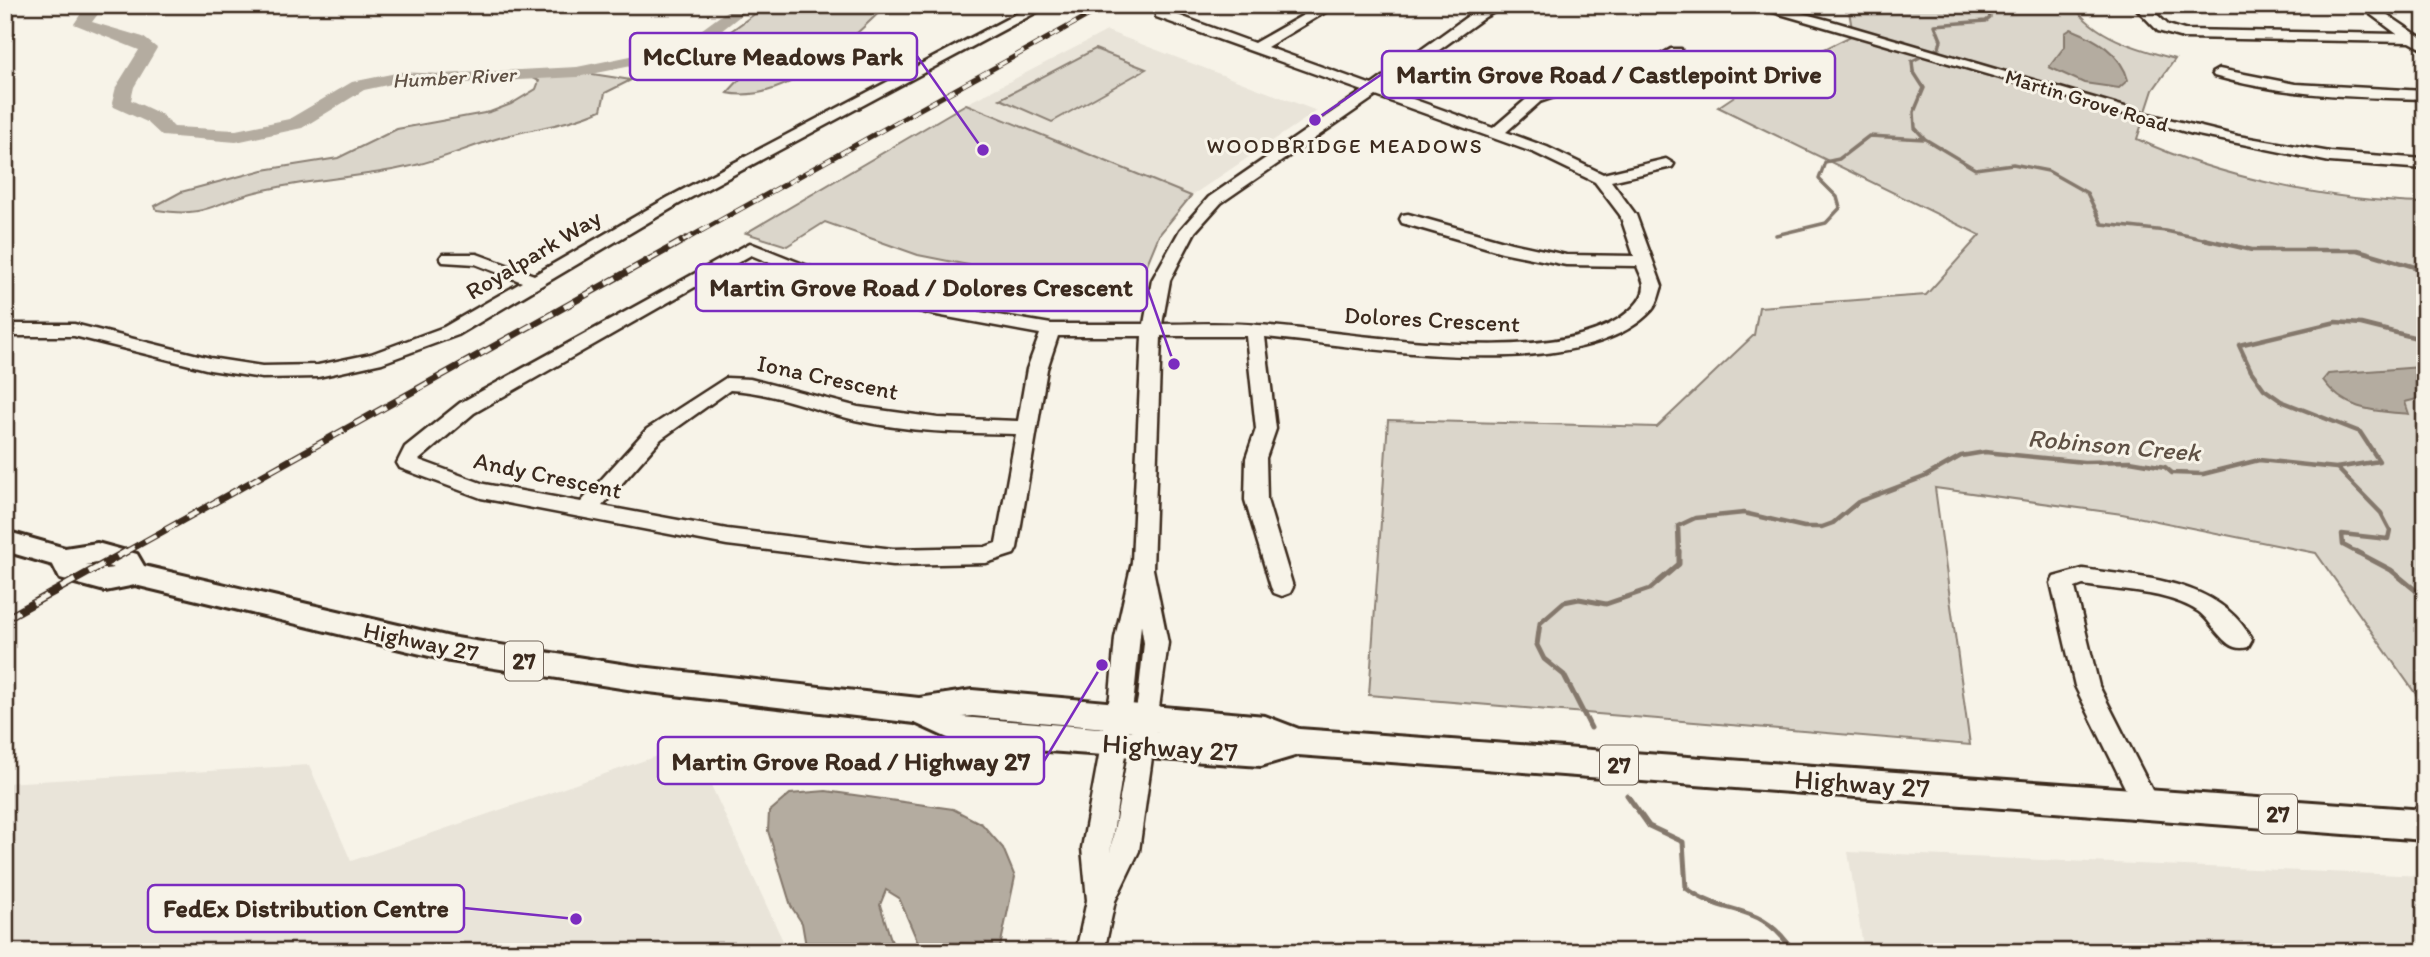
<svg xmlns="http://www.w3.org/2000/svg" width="2430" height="957" font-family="Itim,sans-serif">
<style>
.built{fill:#e9e4d9}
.green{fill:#dbd6cb;stroke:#8b8074;stroke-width:2}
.water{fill:#b4aca0;stroke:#84786c;stroke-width:2}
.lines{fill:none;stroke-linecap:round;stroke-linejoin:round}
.stream-far2{stroke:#84786c;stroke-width:3.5}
.stream-far1{stroke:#84786c;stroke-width:4.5}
.stream{stroke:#84786c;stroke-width:5}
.river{fill:#b4aca0;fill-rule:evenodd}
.minor-casing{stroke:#3b2a1e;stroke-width:5}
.major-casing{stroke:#3b2a1e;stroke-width:6}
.minor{fill:#f7f3e8;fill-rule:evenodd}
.major{fill:#f7f3e8;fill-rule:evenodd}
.rail-far2-casing{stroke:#3b2a1e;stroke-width:5}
.rail-far1-casing{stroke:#3b2a1e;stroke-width:7}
.rail-casing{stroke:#3b2a1e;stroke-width:8}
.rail-far2{stroke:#f7f3e8;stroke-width:3.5;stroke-dasharray:10;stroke-linecap:butt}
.rail-far1{stroke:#f7f3e8;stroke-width:4.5;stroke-dasharray:12;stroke-linecap:butt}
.rail{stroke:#f7f3e8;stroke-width:5;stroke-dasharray:16;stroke-linecap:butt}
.labels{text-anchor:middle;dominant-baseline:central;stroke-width:6;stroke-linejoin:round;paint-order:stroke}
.far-water-label{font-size:21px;font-style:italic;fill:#5f5145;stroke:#f7f3e8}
.far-street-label{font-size:21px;fill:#3b2a1e;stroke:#f7f3e8}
.far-neighbourhood-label{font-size:21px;letter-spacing:2px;fill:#3b2a1e;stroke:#f7f3e8}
.shield{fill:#f7f3e8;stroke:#73665b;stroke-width:2}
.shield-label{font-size:23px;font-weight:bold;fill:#3b2a1e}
.street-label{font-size:24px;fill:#3b2a1e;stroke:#f7f3e8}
.water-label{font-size:26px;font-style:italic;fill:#5f5145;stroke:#f7f3e8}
.near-street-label{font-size:28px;fill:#3b2a1e;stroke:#f7f3e8}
.leader{fill:none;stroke:#7b2cbf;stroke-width:2.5}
.callout-dot{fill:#7b2cbf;stroke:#f7f3e8;stroke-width:2.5}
.callout{fill:#f7f3e8;stroke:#7b2cbf;stroke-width:2.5}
.callout-label{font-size:26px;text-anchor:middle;font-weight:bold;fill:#3b2a1e}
</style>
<rect width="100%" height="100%" fill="#f7f3e8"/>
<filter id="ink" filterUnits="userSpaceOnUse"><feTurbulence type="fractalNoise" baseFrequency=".0143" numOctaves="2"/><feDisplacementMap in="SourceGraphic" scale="14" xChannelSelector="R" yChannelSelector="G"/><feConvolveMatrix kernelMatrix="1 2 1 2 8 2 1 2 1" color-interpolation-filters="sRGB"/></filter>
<g filter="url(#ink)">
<!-- built -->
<path class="built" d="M 1107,31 L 1317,111 L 1191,196 L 966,104 Z
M 692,744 L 788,952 L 5,952 L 5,783 L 309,765 L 351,861 Z
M 1848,852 L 2425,876 L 2425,952 L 1864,952 Z"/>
<!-- green -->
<path class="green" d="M 767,5 L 887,5 C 847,43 786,105 727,93 L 754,64 L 748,48 L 722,44 L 727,34 Z
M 1848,5 L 2073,5 C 2095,38 2139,49 2175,59 L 2153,90 L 2137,139 C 2221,178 2332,201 2425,203 L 2425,707 L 2316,553 L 2122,514 L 1935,488 L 1970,745 L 1369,695 L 1388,420 L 1657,427 L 1754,335 L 1759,307 L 1926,295 L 1980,235 L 1718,107 L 1748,87 L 1853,35 Z
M 1095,49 L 1146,69 L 1052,122 L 1000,99 Z
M 586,73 L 631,80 L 605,93 L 601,110 C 568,125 533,128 499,138 C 468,147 439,161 407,167 C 359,178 308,179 260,191 C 215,201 208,219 157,210 L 155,206 L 181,192 L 263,170 L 338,158 L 397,129 L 490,112 L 511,104 L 536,89 L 539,81 L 531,77 Z
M 966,104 L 1191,196 L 1159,235 L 1138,286 L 1049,281 L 918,255 L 825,222 L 787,246 L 746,233 Z"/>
<!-- water -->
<path class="water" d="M 2071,29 C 2096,39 2121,53 2128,80 L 2119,88 L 2084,83 L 2049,67 L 2065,46 L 2065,33 Z
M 2421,367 L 2425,368 L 2425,397 L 2405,402 L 2409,414 C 2374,411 2345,411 2323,380 L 2328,374 Z
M 826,791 L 953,809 L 982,824 L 1003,848 L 1015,877 L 999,952 L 922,952 L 899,898 L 886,890 L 880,905 L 895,952 L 807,952 L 802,923 L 791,906 L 768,831 L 769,812 L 790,794 Z"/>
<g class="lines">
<!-- stream-far2 -->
<path class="stream-far2" d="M 1988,5 L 1990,18 L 1986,21 L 1935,25 L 1941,40 L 1939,48 L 1912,61 L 1913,71 L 1924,88 L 1914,112 L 1915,128 L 1925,139 L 1975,169 L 2013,164 L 2048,171 L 2087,193 L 2102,224 L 2166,231 L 2212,241
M 1776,235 L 1826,223 L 1840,208 L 1837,197 L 1819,179 L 1825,162 L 1839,159 L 1869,136 L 1924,139"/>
<!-- stream-far1 -->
<path class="stream-far1" d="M 2204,239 L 2252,250 L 2358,250 L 2425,270
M 2337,468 L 2381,513 L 2390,530 L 2388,539 L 2342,534 L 2343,545 L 2358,553
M 1679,553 L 1678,526 L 1695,518 L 1744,513 L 1804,527 L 1822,527 L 1833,523 L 1858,502 L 1924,477 L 1961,456 L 1985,452 L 2084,462 L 2130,461 L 2165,467 L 2172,473 L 2203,474 L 2259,460 L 2336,468 L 2379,461 L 2360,432 L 2281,401 L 2264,389 L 2251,371 L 2239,345 L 2336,322 L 2361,324 L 2417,338 L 2425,336"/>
<!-- stream -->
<path class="stream" d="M 2355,551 L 2391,570 L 2425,598
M 1591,728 L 1564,675 L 1544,659 L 1537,645 L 1540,623 L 1564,602 L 1579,599 L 1606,604 L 1650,589 L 1679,564 L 1679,551
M 1627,795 L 1649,826 L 1683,842 L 1686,888 C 1729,920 1758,898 1794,952"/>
<!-- river -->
<path class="river" d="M 112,5 L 98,14 L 92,22 L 143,37 L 157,48 L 134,87 L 131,100 L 161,114 L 174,127 L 236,130 L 289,119 L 352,82 L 401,72 L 441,74 L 577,67 L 660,50 L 690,38 L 735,5 L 754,5 L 702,46 L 671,58 L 577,77 L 441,84 L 401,82 L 364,90 L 302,128 L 236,142 L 162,136 L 147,122 L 114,107 L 112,103 L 116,87 L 139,50 L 74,24 L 86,6 Z"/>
<!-- minor casing -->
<g class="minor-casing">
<path id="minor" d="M 1033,5 L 1050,5 L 679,204 L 458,335 L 382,363 L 318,377 L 262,378 L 210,370 L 74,336 L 5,336 L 5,324 L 74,324 L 210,358 L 262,366 L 318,365 L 371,354 L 444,327 L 522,282 L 475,264 L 443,262 L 440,258 L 443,254 L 477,254 L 534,275 L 667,198 Z
M 1166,5 L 1182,5 L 1172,13 L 1254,43 L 1321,5 L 1337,5 L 1267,47 L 1372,85 L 1475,11 L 1489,5 L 1507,5 L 1485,17 L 1385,89 L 1493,128 L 1530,96 L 1560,85 L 1635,70 L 1671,49 L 1681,49 L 1681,55 L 1644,76 L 1569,92 L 1540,102 L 1506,132 L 1547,147 L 1603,174 L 1666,159 L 1674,164 L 1672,167 L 1611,181 L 1636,215 L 1662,286 C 1659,294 1658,304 1652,310 C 1580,388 1362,346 1265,337 L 1276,429 L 1266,458 L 1267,500 L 1293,587 L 1290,593 L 1282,596 L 1274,593 L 1271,587 L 1245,500 L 1246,458 L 1256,429 L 1246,336 L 1161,336 L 1153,569 L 1168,643 L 1139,851 L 1115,901 L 1104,952 L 1076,952 L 1087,900 L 1082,848 L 1110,696 L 1115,638 L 1132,562 L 1142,336 L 1058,336 L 1047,369 L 1017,548 L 1014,554 L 986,563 L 893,565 L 727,545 L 481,498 L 400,468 L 397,463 L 405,447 L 460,403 L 750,243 L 843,280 L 932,304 L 1051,324 L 1144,324 L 1152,280 L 1180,230 L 1209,197 L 1363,91 L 1156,17 L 1156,11 ZM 1376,96 L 1535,153 L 1595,182 L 1620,215 L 1634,256 L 1566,255 L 1511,243 L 1408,214 L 1402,215 L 1400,219 L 1402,223 L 1502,252 L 1566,265 L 1637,266 C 1639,272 1644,280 1644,286 C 1644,297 1635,306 1628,312 C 1557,373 1349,331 1258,325 C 1227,322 1194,324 1162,324 L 1170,280 L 1195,232 L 1221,203 ZM 751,255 L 831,288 L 931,314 L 1040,334 L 1027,369 L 1018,421 L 938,418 L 858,407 L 750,379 L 726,378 L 647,429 L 581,502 L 484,484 L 419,460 L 474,413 ZM 730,390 C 773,392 814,410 855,420 C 907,432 962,433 1016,434 L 996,543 L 985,547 L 893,549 L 727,529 L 602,506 L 661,439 ZM 1141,625 L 1144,643 L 1138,698 L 1110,853 L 1134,696 Z
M 1749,5 L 1772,5 L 1835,22 L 2152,115 L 2238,136 L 2330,152 L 2425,159 L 2425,169 L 2330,162 L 2193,134 Z
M 2133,5 L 2147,5 L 2168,25 L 2184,30 L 2397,34 L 2358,5 L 2373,5 L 2425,40 L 2425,50 L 2410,42 L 2183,38 L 2158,31 Z
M 2219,69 L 2295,84 L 2425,91 L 2425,99 C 2353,97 2283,96 2214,76 L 2212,73 Z
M 2083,569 C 2142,578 2220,579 2252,640 L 2248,647 C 2225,654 2215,624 2199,612 C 2168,591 2119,591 2083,585 L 2075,588 L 2099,686 L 2159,804 L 2155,812 L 2146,815 L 2137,812 L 2075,686 L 2051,583 L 2054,577 Z"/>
</g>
<!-- major casing -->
<g class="major-casing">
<path id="major" d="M 5,531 L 65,548 L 97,543 L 137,554 L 144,566 L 450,637 L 640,667 L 919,698 L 972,690 L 1265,716 L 1299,729 L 2425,810 L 2425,840 L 1298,755 L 1261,766 L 963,745 L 915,723 L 640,691 L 450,661 L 135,585 L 105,591 L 60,579 L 53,565 L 5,551 ZM 97,563 L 114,568 L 105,569 L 86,565 ZM 972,716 L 1161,733 L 962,717 Z"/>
</g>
<!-- minor -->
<use href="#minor" class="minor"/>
<!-- major -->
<use href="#major" class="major"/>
<!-- rail-far2 casing -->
<g class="rail-far2-casing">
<path id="rail-far2" d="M 683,241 L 1107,5"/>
</g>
<!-- rail-far1 casing -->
<g class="rail-far1-casing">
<path id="rail-far1" d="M 124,553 L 686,239"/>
</g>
<!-- rail casing -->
<g class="rail-casing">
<path id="rail" d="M 5,619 L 127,551"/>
</g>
<!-- rail-far2 -->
<use href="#rail-far2" class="rail-far2"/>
<!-- rail-far1 -->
<use href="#rail-far1" class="rail-far1"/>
<!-- rail -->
<use href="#rail" class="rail"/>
</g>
</g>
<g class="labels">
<!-- far-water labels -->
<g class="far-water-label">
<text transform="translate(454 77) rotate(-3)">Humber River</text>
</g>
<!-- far-street labels -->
<g class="far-street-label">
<text transform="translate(2087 100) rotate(17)">Martin Grove Road</text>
</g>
<!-- far-neighbourhood labels -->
<g class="far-neighbourhood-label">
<text x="1345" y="145">WOODBRIDGE MEADOWS</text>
</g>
<!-- shield labels -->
<g class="shield">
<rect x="505" y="641.5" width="38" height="39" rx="5"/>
<rect x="1600" y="745.5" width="38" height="39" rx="5"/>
<rect x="2259" y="794.5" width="38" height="39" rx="5"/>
</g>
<g class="shield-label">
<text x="524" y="661">27</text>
<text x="1619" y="765">27</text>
<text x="2278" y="814">27</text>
</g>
<!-- street labels -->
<g class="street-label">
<text transform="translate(533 254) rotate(-31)">Royalpark Way</text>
<text transform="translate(1432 319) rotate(3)">Dolores Crescent</text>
<text transform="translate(828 377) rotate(12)">Iona Crescent</text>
<text transform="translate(548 475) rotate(12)">Andy Crescent</text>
<text transform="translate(421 641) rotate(12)">Highway 27</text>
</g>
<!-- water labels -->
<g class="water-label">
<text transform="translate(2114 445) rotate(5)">Robinson Creek</text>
</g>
<!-- near-street labels -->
<g class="near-street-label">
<text transform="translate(1170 747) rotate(4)">Highway 27</text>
<text transform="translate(1862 783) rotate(4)">Highway 27</text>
</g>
</g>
<!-- callouts -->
<path class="leader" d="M983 150L917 56M1315 120L1382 74M1174 364L1147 287M1102 665L1044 761M576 919L464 908"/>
<g class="callout-dot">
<circle cx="983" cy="150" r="7"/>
<circle cx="1315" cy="120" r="7"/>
<circle cx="1174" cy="364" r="7"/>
<circle cx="1102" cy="665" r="7"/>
<circle cx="576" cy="919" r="7"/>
</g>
<g class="callout">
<rect x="630" y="33" width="287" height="47" rx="7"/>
<rect x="1382" y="51" width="453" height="47" rx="7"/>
<rect x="696" y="264" width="451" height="47" rx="7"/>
<rect x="658" y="737" width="386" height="47" rx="7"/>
<rect x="148" y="885" width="316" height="47" rx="7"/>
</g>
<g class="callout-label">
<text x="773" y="65">McClure Meadows Park</text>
<text x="1609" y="83">Martin Grove Road / Castlepoint Drive</text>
<text x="921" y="296">Martin Grove Road / Dolores Crescent</text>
<text x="851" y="770">Martin Grove Road / Highway 27</text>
<text x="306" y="917">FedEx Distribution Centre</text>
</g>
<!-- margin -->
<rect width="2430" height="957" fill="none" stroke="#f7f3e8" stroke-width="28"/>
<rect x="14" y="14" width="2402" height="929" fill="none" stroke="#3b2a1e" stroke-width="2.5" filter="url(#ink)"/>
</svg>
